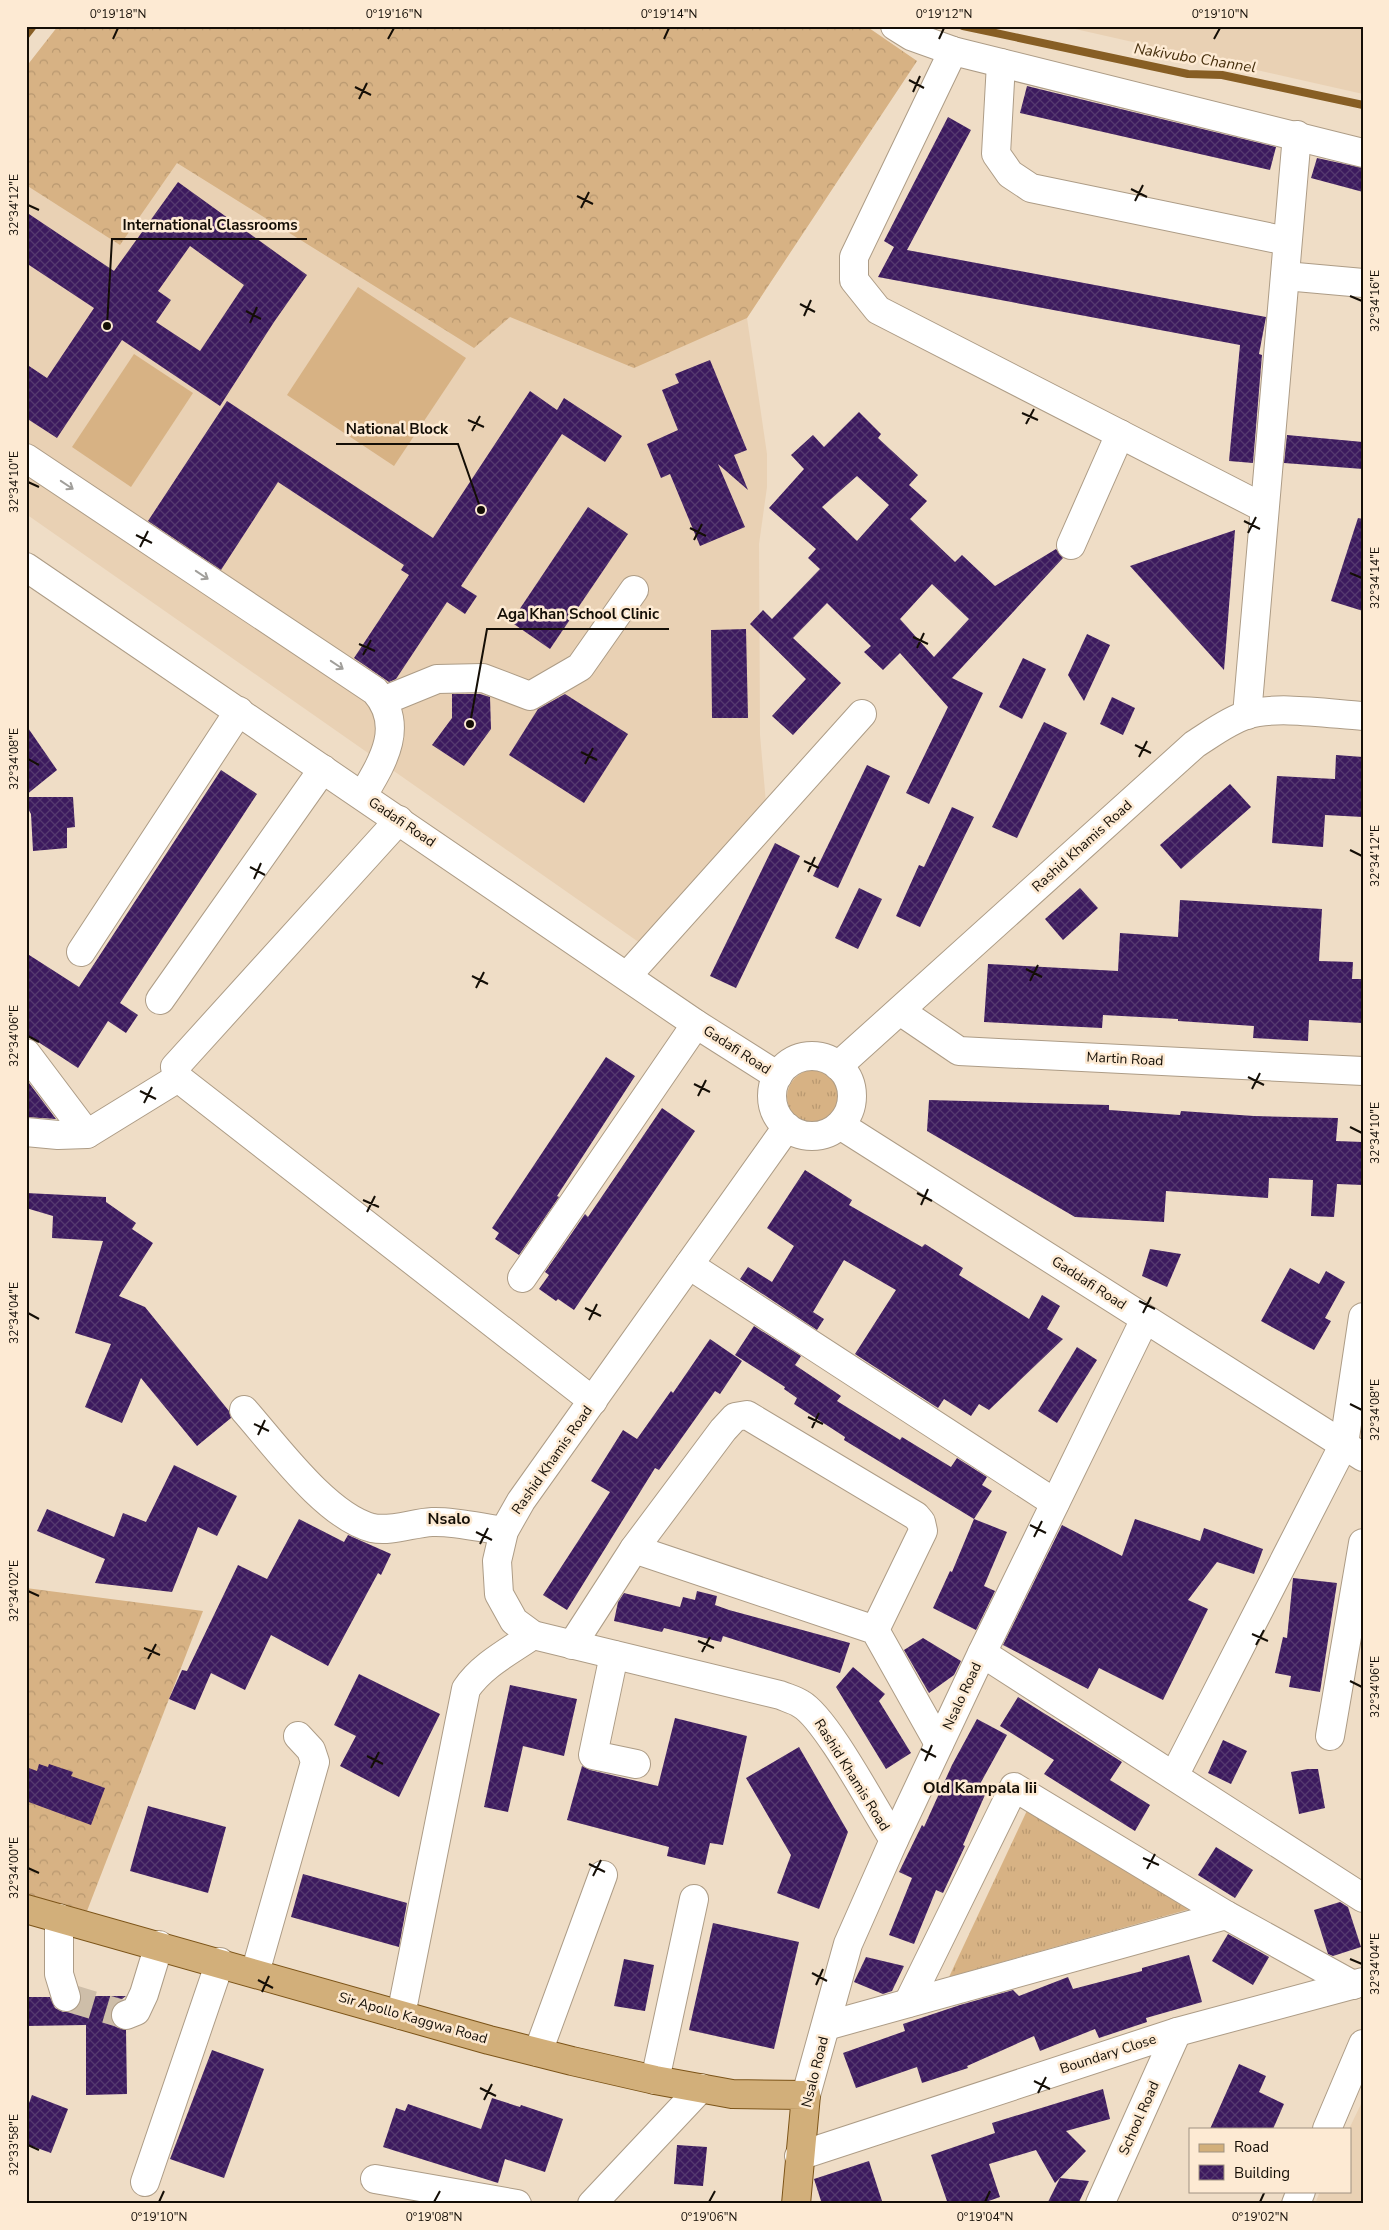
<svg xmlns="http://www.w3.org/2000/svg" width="1389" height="2230" font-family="'Nunito Sans',sans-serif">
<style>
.built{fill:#e9d1b4}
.grass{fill:url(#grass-tufts)}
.forest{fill:url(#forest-crowns)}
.garden{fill:#d7b284}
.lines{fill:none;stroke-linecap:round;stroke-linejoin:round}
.stream{stroke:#875e24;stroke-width:8}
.building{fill:url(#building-cross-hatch);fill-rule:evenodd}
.minor-tunnel{stroke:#cebea9;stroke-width:28;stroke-dasharray:28 14;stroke-linecap:butt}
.minor-casing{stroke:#ad9c86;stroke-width:30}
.major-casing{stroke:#7c5418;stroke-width:30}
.minor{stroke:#fff;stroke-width:28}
.major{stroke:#d2af7a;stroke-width:28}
.oneway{stroke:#a19f9b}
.ticks{fill:none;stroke:#140e06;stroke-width:2}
.labels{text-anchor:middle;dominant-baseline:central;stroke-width:5;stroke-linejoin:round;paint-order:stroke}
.street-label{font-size:14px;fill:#140e06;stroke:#fdead3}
.water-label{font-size:15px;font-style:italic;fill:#462f0d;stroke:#fdead3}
.quarter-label{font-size:16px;font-weight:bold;fill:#140e06;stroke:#fdead3}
.leader{fill:none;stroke:#140e06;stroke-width:2}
.callout-dot{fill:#140e06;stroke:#fdead3;stroke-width:2}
.callout-label{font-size:15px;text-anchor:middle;font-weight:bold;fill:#140e06;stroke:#fdead3;stroke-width:5;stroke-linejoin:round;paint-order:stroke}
.neatline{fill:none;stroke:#140e06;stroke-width:2}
.ticks-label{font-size:12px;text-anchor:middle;fill:#140e06}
</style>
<defs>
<pattern id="grass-tufts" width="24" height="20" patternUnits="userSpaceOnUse" patternTransform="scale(1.25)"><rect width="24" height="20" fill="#d7b284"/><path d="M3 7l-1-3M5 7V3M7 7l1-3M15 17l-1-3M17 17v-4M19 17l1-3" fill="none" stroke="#b89870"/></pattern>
<pattern id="forest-crowns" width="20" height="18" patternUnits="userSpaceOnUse" patternTransform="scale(1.25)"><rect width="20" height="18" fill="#d7b284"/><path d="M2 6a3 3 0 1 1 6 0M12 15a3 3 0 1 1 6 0" fill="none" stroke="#b89870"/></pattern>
<pattern id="building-cross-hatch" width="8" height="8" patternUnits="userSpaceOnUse" patternTransform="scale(1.25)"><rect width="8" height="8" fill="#3c1a5e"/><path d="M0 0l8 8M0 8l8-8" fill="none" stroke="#55396f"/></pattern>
</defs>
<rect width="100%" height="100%" fill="#efddc6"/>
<!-- built -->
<g class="built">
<polygon points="58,26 866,26 917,61 747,318 767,454 767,487 759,544 760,735 766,803 640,943 26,514 26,67"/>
<polygon points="1062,26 1363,26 1363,94"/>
<polygon points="1363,2100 1363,2204 1315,2204 1320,2191 1350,2191 1349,2129"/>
</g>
<!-- grass -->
<g class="grass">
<circle cx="814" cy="1097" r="27"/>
<polygon points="1031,1802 1204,1905 949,1977"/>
</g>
<!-- forest -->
<g class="forest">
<polygon points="58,26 866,26 917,61 747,318 634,368 510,317 474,348 177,163 120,245 26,185 26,67"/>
<polygon points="26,1588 203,1611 87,1911 26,1894"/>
</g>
<!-- garden -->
<g class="garden">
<polygon points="358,287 466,358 394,466 287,395"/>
<polygon points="134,354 193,393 131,487 72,447"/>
</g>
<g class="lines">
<!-- stream -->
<g class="stream">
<polyline points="963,26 1188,74 1222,75 1363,105"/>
<polyline points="26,35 33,26"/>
</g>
</g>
<!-- building -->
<g class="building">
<polygon points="1027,86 1276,147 1270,170 1020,113"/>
<polygon points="948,117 971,130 907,250 1266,317 1259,354 1262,355 1253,463 1229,461 1240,345 878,277 894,247 884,241"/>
<polygon points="1317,158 1363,168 1363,192 1311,178"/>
<path d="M178,182L307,275L274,322L220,406L122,340L57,438L26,418V364L47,378L94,308L26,263V212L114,271ZM190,246L244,285L200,351L156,322L171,300L158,291Z"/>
<polygon points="710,360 747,450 734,455 748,490 718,464 745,527 700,546 670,474 661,478 647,444 678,430 662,390 679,383 675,374"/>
<polygon points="530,391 557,410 564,398 622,436 605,462 562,434 461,586 477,596 465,614 447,602 396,679 389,682 354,658 409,575 401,570 404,565 278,482 221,570 148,521 227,401 433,538"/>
<path d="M859,412L881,434L878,438L918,475L909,485L927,501L910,519L955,562L962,555L995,586L1056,549L1063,558L952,678L983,693L929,804L906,793L948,707L900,653L883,670L864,652L871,646L827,603L793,638L841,683L793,735L772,716L806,679L750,624L763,610L772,619L820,569L808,558L816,549L769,508L804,469L791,455L813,435L824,447ZM857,476L889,505L857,541L822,507ZM932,584L969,619L934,657L900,619Z"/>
<polygon points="1287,435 1363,442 1363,469 1284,463"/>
<polygon points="588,507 628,534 550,649 511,622"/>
<polygon points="1358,518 1363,519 1363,611 1331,601"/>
<polygon points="1235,530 1224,670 1130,566"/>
<polygon points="746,629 748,718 712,718 711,630"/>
<polygon points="1087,634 1110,645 1084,701 1068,675"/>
<polygon points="1023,658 1046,669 1022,719 999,707"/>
<polygon points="452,694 480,694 490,697 491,729 464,766 432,745 452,718"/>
<polygon points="565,694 628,734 584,803 509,755 538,709"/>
<polygon points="1112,697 1135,708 1123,735 1100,724"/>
<polygon points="1044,722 1067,733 1017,838 992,827"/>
<polygon points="26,725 57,770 26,795"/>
<polygon points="1336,755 1363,757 1363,817 1325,815 1323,847 1272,843 1277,776 1335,779"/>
<polygon points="867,765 890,776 838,888 813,876"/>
<polygon points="221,770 257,794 120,1003 138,1015 126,1033 108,1021 78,1068 26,1034 26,953 79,987"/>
<polygon points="1230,784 1251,807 1181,869 1160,845"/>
<polygon points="26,797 73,797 75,827 67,828 67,848 33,851 31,814 26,805"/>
<polygon points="952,807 974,817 920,927 896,916 919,865 924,867"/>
<polygon points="775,843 800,856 736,988 710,976"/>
<polygon points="859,888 882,899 858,949 835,938"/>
<polygon points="1080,888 1098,908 1063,940 1045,919"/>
<polygon points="1180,900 1322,909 1319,961 1353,962 1352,979 1363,979 1363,1023 1309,1020 1308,1041 1253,1038 1254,1026 1178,1021 1178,1019 1103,1015 1102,1028 984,1022 988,964 1118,971 1120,933 1178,937"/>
<polygon points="606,1057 635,1076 557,1196 559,1197 519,1255 495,1239 499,1233 492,1228"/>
<polygon points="26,1079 56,1119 26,1117"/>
<polygon points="929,1100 1109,1105 1109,1110 1180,1115 1181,1111 1254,1116 1338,1118 1336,1141 1363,1142 1363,1185 1337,1184 1334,1217 1311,1216 1313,1180 1269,1178 1268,1198 1166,1191 1164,1222 1075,1217 927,1131"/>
<polygon points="662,1108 695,1131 574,1310 558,1299 556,1301 539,1289 549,1275 545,1272 585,1214 588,1217"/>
<polygon points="805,1170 852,1200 849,1205 922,1247 925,1244 963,1268 959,1275 1029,1319 1042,1295 1060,1306 1047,1329 1063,1339 989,1410 979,1404 971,1416 944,1399 938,1408 855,1354 896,1290 844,1260 813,1312 824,1319 817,1330 740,1279 748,1267 772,1282 794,1246 767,1228"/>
<polygon points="26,1193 106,1197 106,1202 136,1223 132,1229 153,1243 119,1296 145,1307 229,1411 231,1418 197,1446 141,1378 122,1423 85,1407 111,1344 75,1333 103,1241 52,1238 53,1216 26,1208"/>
<polygon points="1150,1249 1181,1254 1167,1287 1142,1276"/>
<polygon points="1290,1268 1319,1284 1326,1271 1345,1282 1325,1318 1331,1321 1314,1350 1261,1321"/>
<polygon points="754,1326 801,1356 795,1365 841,1396 837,1401 900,1440 902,1437 951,1467 957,1458 987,1477 982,1485 992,1491 974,1519 844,1440 845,1437 794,1404 797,1398 784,1389 785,1387 735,1355"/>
<polygon points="710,1339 742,1361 720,1394 715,1391 659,1470 655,1468 567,1610 543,1595 610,1492 591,1481 623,1430 637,1439 671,1391 673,1393"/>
<polygon points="1077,1347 1097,1360 1057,1423 1038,1411"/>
<polygon points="174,1465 237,1496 217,1536 198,1527 172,1592 95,1583 105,1559 37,1531 47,1509 114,1537 123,1513 146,1522"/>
<polygon points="299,1519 344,1542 348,1535 391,1554 381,1575 378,1573 328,1666 271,1635 245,1690 211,1673 195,1710 169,1699 182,1670 187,1671 238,1565 267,1579"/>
<polygon points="974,1519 1007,1532 984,1586 995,1591 976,1630 933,1608 950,1571 952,1572"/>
<polygon points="1135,1519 1200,1541 1204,1528 1263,1549 1254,1574 1217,1562 1188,1600 1208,1609 1163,1700 1099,1668 1088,1689 1003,1645 1062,1525 1122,1556"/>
<polygon points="1293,1578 1337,1583 1320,1692 1289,1687 1291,1676 1275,1673 1283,1637 1287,1638"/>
<polygon points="697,1591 717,1596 715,1605 729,1610 850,1643 840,1673 723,1636 721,1642 664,1628 662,1632 614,1621 618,1602 624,1593 680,1607 683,1597 695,1600"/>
<polygon points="923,1638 961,1661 954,1675 929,1693 904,1650"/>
<polygon points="853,1667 885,1694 879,1701 911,1753 886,1769 836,1687"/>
<polygon points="359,1674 440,1714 399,1797 340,1766 356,1736 334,1725"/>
<polygon points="510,1685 577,1699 564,1756 523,1746 508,1812 484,1807"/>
<polygon points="1018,1697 1122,1762 1110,1780 1150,1805 1135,1831 1044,1774 1054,1760 1000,1726"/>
<polygon points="675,1718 747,1736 723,1845 710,1843 705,1865 667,1856 669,1847 567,1820 582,1766 590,1770 658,1786"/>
<polygon points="977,1719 1007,1735 980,1784 988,1788 963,1845 965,1846 943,1893 936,1890 914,1944 889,1935 912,1878 899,1872 922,1825 924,1827 952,1765"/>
<polygon points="1223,1740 1247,1751 1231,1784 1208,1773"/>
<polygon points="799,1747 848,1832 819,1909 777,1893 791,1855 746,1778"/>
<polygon points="39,1764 48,1767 49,1764 73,1772 71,1776 105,1788 91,1825 26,1801 26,1767 37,1771"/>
<polygon points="1308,1769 1318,1769 1325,1808 1299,1814 1291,1772"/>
<polygon points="148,1806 226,1827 208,1893 130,1871"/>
<polygon points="1216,1847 1253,1870 1235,1898 1198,1875"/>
<polygon points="303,1874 407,1903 399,1947 291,1917"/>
<polygon points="1340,1902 1348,1907 1361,1947 1333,1956 1328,1954 1314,1910"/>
<polygon points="713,1923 799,1942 774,2049 689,2030"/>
<polygon points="1228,1934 1269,1957 1253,1985 1212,1961"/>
<polygon points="1189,1955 1202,2002 1146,2018 1147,2022 1099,2038 1095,2029 1040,2051 1034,2036 967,2066 968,2068 922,2083 917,2067 856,2088 843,2053 905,2031 903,2024 960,2005 1013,1990 1019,1996 1068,1977 1073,1989 1142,1971 1142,1968"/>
<polygon points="866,1957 904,1966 892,1991 883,1994 854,1982"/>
<polygon points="624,1959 654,1965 645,2011 614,2006"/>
<polygon points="81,1996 126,1996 114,2005 111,2013 111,2020 116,2027 126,2030 127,2094 86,2095 86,2025 26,2026 26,1997 50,1997 55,2008 63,2012 71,2012 77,2008"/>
<polygon points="212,2050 264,2069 224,2178 170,2159"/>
<polygon points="1239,2064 1266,2076 1259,2092 1284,2104 1273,2129 1210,2129"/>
<polygon points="1103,2089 1110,2119 1066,2131 1086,2151 1055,2183 1036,2150 989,2164 1000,2197 980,2204 948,2204 931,2155 995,2133 992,2123"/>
<polygon points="32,2095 68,2109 51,2153 26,2144 26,2111"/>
<polygon points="492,2098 520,2107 521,2105 563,2119 545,2172 505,2159 498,2183 383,2147 396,2108 405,2111 408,2104 481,2129"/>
<polygon points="677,2145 707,2147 703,2186 674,2184"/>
<polygon points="869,2161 883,2204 822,2204 814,2179"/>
<polygon points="1060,2178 1089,2181 1078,2204 1047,2204"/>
</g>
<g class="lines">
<!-- minor-tunnel -->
<polyline class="minor-tunnel" points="66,1997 126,2015"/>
<defs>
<g id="minor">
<polyline points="895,26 911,36 953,51 1363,153"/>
<polyline points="953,51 854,257 854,280 878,310 1264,508"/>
<polyline points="1001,63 996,154 1010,174 1031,188 1287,241"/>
<polyline points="1285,276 1363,283"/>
<path d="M26,458L375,691C406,726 382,763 363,795"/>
<polyline points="1071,545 1120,434"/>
<polyline points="26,567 696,1024 778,1076"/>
<polyline points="383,701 437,679 483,678 530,696 580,667 634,590"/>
<polyline points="1247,715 1297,135"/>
<polyline points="399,820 175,1067 178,1078 593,1401"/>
<polyline points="81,952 239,711"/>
<polyline points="627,976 862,714"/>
<polyline points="160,1000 323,769"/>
<polyline points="900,1011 959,1051 1363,1071"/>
<polyline points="26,1053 87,1134"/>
<circle cx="812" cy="1096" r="40"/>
<path d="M838,1066L1195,744C1211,734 1228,721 1246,715C1275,705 1331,714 1363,716"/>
<polyline points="840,1125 1363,1457"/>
<path d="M787,1127L521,1501L504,1531L497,1561L499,1594L514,1621L533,1635L780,1695C787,1698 795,1700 801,1704C827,1719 875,1811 894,1840"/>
<polyline points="26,1132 58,1135 87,1134 178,1078"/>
<polyline points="689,1265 1055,1503"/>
<polyline points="522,1278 696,1024"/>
<path d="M244,1410C275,1445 326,1516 372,1528C391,1532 413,1523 432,1522C456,1521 481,1528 504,1531"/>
<polyline points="634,1549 723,1430 735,1417 747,1415 916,1516 921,1522 923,1531 875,1630"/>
<polyline points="572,1645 634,1549 875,1630 939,1744"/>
<polyline points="982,1653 1363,1898"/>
<polyline points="614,1655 593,1755 636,1764"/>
<polyline points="1330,1736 1363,1543"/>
<polyline points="1174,1776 1344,1444 1363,1317"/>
<polyline points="59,1918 59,1974 66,1997"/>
<polyline points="255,1973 315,1762 311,1750 298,1736"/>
<polyline points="908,2003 1014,1787 1226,1915"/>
<polyline points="126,2015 136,2011 144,1994 159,1945"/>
<path d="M401,2015L466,1689C482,1665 510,1651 533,1635"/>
<polyline points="826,2026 1226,1915 1353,1985"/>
<polyline points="538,2052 603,1875"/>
<polyline points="655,2080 694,1899"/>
<polyline points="806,2095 848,1944 894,1840 982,1653 1145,1319"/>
<polyline points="1327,2129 1363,2044"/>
<polyline points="799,2156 1177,2032 1363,1982"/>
<polyline points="375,2179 517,2204"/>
<polyline points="145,2182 220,1962"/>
<polyline points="592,2204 701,2088"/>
<polyline points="1100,2204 1177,2032"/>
<polyline points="1296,2204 1301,2191"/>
</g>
<polyline id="major" points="26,1909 489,2040 572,2061 655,2080 732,2094 806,2095 796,2204"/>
</defs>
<!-- minor casing -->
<use href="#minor" class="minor-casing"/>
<!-- major casing -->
<use href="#major" class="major-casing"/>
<!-- minor -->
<use href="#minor" class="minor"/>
<!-- major -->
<use href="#major" class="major"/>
</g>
<!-- one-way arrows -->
<defs><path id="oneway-shaft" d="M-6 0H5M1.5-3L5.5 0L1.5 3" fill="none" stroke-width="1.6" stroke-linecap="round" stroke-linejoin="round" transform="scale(1.25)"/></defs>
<g class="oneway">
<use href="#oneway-shaft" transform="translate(67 485) rotate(34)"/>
<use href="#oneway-shaft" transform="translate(202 575) rotate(34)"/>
<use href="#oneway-shaft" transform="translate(337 665) rotate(34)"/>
</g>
<!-- ticks -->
<path class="ticks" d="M113,39L118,28M388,39L394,28M664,39L669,28M939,39L944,28M1214,39L1220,28M909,80L924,88M355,87L371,95M913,92L920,76M359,99L367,83M1131,189L1147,197M577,196L593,204M1135,201L1143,185M28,205L39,210M581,208L589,192M1350,296L1362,301M800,304L815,312M246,311L261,319M804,316L811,300M250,323L257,307M1022,413L1038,420M468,420L484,427M1026,424L1034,409M472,431L480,416M28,482L39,487M1244,521L1260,529M690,528L706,536M1248,533L1256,517M136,535L152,543M694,540L702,524M140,547L148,531M1350,573L1362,578M913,637L928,644M359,644L375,651M917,648L924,633M363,655L371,640M1135,745L1151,753M581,752L597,760M1139,757L1147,741M28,759L39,765M585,764L593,748M1350,850L1362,856M804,861L819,868M250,867L265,875M808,872L815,857M254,879L261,863M1026,969L1042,977M472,976L488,984M1030,981L1038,965M476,988L484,972M28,1036L39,1042M1248,1077L1264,1085M694,1084L710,1092M1252,1089L1260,1073M140,1091L156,1099M698,1096L706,1080M144,1103L152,1087M1350,1127L1362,1133M917,1193L932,1201M363,1200L379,1207M921,1205L928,1189M367,1212L375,1196M1139,1301L1155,1309M585,1308L601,1316M28,1313L39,1319M1143,1313L1151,1297M589,1320L597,1304M1350,1404L1362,1410M808,1417L823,1424M254,1424L269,1431M812,1428L819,1413M258,1435L265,1420M1030,1525L1046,1533M476,1532L492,1540M1034,1537L1042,1521M480,1544L488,1528M28,1591L39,1596M1252,1634L1268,1641M698,1641L714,1648M1256,1645L1264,1630M144,1648L160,1655M702,1652L710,1637M148,1659L156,1644M1350,1681L1362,1687M921,1749L936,1757M367,1756L383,1764M925,1761L932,1745M371,1768L379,1752M1143,1858L1159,1865M589,1864L605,1872M28,1868L39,1873M1147,1869L1155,1854M593,1876L601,1860M1350,1959L1362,1964M812,1973L827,1981M258,1980L273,1988M816,1985L823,1969M262,1992L269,1976M1034,2081L1050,2089M480,2088L496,2096M1038,2093L1046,2077M484,2100L492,2084M28,2145L39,2150M159,2202L164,2191M434,2202L440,2191M709,2202L715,2191M985,2202L990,2191M1260,2202L1265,2191"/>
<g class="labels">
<!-- street labels -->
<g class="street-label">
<text transform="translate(402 822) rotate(34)">Gadafi Road</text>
<text transform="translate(1082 846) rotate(-42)">Rashid Khamis Road</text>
<text transform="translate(737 1050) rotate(33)">Gadafi Road</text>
<text transform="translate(1125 1059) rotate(3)">Martin Road</text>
<text transform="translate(1089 1283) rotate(33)">Gaddafi Road</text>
<text transform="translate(552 1460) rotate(-55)">Rashid Khamis Road</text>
<text transform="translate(962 1696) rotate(-65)">Nsalo Road</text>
<text transform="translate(852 1775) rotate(58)">Rashid Khamis Road</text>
<text transform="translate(413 2018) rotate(16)">Sir Apollo Kaggwa Road</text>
<text transform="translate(1108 2054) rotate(-18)">Boundary Close</text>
<text transform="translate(815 2072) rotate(-76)">Nsalo Road</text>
<text transform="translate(1139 2118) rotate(-66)">School Road</text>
</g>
<!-- water labels -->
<g class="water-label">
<text transform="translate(1195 58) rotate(9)">Nakivubo Channel</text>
</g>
<!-- quarter labels -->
<g class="quarter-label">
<text x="449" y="1519">Nsalo</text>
<text x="980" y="1788">Old Kampala Iii</text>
</g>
</g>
<!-- callouts -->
<path class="leader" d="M107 326L112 239H307M481 510L458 444H336M470 724L487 629H669"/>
<g class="callout-dot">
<circle cx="107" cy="326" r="5"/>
<circle cx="481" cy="510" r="5"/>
<circle cx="470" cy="724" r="5"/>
</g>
<g class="callout-label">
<text x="210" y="230">International Classrooms</text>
<text x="397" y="434">National Block</text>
<text x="578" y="619">Aga Khan School Clinic</text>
</g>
<!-- border -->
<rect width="1389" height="2230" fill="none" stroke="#fdead3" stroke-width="55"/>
<!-- legend -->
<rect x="1189" y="2128" width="162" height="65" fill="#fdead3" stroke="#a09281"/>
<rect x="1199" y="2144" width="25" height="8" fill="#d2af7a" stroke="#a09281"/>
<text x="1234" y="2152" font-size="15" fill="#140e06">Road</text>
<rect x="1199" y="2165" width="25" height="15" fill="url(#building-cross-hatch)" stroke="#a09281"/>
<text x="1234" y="2178" font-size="15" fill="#140e06">Building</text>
<rect x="28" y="28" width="1334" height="2174" class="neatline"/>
<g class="ticks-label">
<text x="118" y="18">0°19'18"N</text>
<text x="394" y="18">0°19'16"N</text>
<text x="669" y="18">0°19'14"N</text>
<text x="944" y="18">0°19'12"N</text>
<text x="1220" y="18">0°19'10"N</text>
<text transform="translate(14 205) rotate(-90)" y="4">32°34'12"E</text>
<text transform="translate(1375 301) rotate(-90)" y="4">32°34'16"E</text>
<text transform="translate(14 482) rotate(-90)" y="4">32°34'10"E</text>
<text transform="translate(1375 578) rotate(-90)" y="4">32°34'14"E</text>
<text transform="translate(14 759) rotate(-90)" y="4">32°34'08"E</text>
<text transform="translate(1375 856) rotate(-90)" y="4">32°34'12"E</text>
<text transform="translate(14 1036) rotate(-90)" y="4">32°34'06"E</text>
<text transform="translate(1375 1133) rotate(-90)" y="4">32°34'10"E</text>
<text transform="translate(14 1313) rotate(-90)" y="4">32°34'04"E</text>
<text transform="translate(1375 1410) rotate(-90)" y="4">32°34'08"E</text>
<text transform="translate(14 1591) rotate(-90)" y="4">32°34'02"E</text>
<text transform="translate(1375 1687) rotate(-90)" y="4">32°34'06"E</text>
<text transform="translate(14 1868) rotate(-90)" y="4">32°34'00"E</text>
<text transform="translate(1375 1964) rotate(-90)" y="4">32°34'04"E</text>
<text transform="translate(14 2145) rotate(-90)" y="4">32°33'58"E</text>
<text x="159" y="2221">0°19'10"N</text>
<text x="434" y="2221">0°19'08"N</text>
<text x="709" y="2221">0°19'06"N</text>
<text x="985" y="2221">0°19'04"N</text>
<text x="1260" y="2221">0°19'02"N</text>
</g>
</svg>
